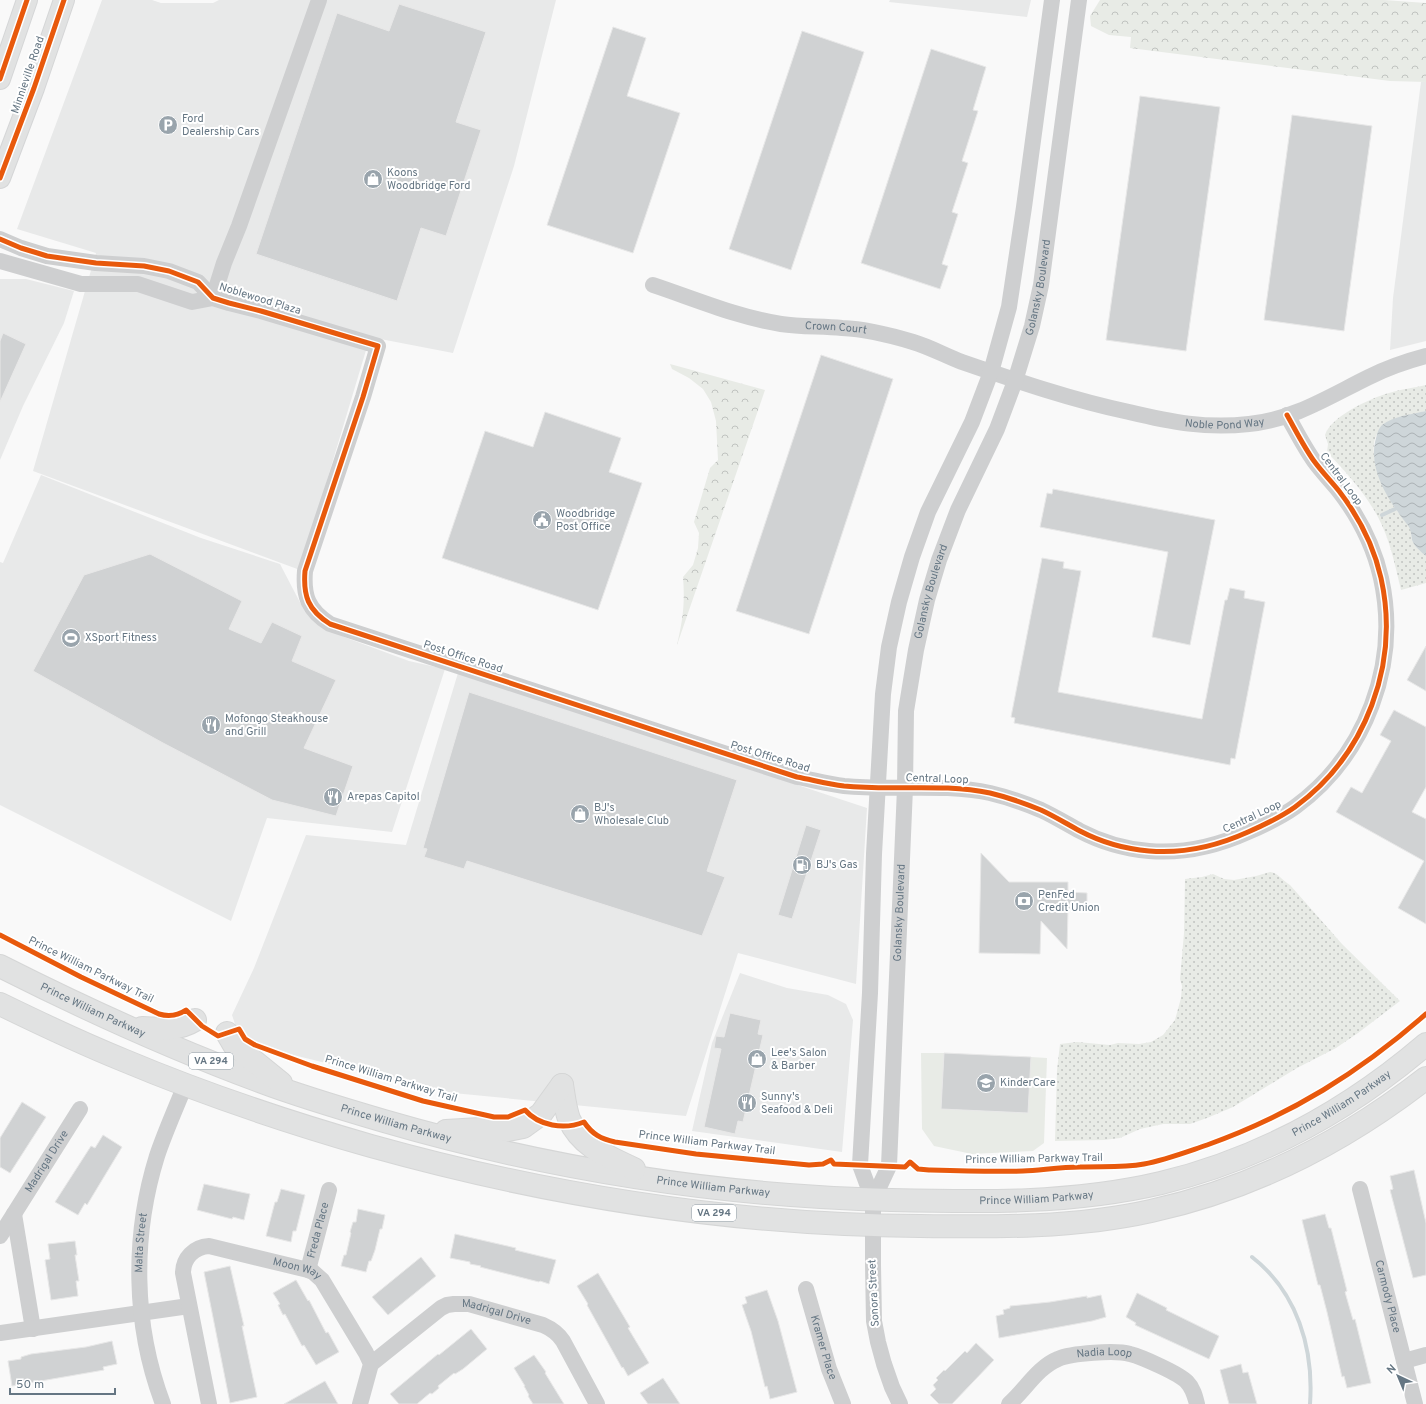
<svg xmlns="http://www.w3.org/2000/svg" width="1426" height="1404" font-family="Overpass,sans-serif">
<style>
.built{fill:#e8e9e9}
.grass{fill:url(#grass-dots)}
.forest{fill:url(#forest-crowns)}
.park{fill:#e8ebe6}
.water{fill:url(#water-waves)}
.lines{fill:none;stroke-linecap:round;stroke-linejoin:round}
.stream{stroke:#ced6d9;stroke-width:4}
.building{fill:#d0d2d3;stroke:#e8e8e8}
.major-casing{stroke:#d5d6d7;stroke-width:22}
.highway-casing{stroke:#d5d6d6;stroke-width:24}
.minor{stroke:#cecfd0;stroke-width:16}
.major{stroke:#e1e2e2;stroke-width:20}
.highway{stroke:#e1e2e2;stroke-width:22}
.cycleway-casing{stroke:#fff;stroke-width:8}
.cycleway{stroke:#e8590c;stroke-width:5}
.labels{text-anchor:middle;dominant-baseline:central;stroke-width:4;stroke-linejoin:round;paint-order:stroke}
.shield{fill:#fff;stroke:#939fa8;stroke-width:1}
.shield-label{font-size:10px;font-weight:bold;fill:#657683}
.street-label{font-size:11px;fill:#657683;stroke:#fff}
.poi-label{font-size:11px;fill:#657683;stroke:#fff;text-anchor:start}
</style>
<defs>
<pattern id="grass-dots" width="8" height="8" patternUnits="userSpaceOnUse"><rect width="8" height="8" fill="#e8ebe6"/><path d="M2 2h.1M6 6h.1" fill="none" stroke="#c0c3c0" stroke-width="1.8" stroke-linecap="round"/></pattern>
<pattern id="forest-crowns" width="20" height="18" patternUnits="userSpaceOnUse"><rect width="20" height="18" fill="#e8ebe6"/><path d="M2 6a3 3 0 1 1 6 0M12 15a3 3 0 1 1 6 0" fill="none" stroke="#c0c3c0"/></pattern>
<pattern id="water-waves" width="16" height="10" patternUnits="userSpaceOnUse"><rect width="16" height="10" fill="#ced6d9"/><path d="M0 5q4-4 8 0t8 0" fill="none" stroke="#abb2b5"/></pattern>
</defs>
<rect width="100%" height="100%" fill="#f9f9f9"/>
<!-- built -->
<g class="built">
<polygon points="102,0 152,0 161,3 213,3 219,0 556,0 514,166 453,353 370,337 300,570 33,471 96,253 17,229"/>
<polygon points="890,0 1031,0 1027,17 889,2"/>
<polygon points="1421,82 1426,82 1426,341 1390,350 1393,298"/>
<polygon points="0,279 26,279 74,291 64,323 23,406 0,460"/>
<polygon points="41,475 201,538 280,564 305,612 344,637 409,661 445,669 392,832 267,818 231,921 0,805 0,562 3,563"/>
<polygon points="458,673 867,808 856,984 738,953 686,1116 443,1092 241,1042 232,1015 254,968 306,835 406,845"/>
<polygon points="740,973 787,988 828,995 846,1004 853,1020 842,1152 692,1131 712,1043"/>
</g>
<!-- grass -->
<g class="grass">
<path d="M1426,385V411C1414,414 1391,417 1383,426C1361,446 1383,488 1395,508C1399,515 1406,520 1410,528C1412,531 1411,536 1412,540C1414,545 1421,552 1426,556V583L1401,590C1395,565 1390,540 1378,517C1365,493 1346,472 1327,452L1328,444L1325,435C1331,416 1371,398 1389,393C1401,389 1414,388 1426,385Z"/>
<path d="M1270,872C1277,872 1283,881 1290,885L1342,944L1400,1001L1358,1033L1336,1048L1297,1068L1233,1107L1207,1118L1190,1124H1163L1140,1129L1120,1138L1104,1140L1055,1141L1057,1070L1060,1044L1077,1042L1110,1045L1118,1043L1139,1044L1151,1042L1163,1035L1175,1020L1181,998L1182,986L1180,979L1184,933L1185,879L1202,877L1213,874L1224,879L1234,880L1256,876Z"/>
</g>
<!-- forest -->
<g class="forest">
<polygon points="1100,0 1384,0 1426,3 1426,82 1390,81 1130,48 1131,37 1109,35 1091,26 1090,16"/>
<path d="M670,364L765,390L677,645C683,619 685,604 683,577L693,565L698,548L699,533L694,522L710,468L718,460L716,421L711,402L703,389L689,378L672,369Z"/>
</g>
<!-- park -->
<polygon class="park" points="921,1053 944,1053 941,1109 1028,1113 1031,1057 1047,1058 1044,1143 1033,1151 972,1154 934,1146 922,1129"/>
<!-- water -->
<path class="water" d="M1426,411V556C1421,552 1414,546 1412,540C1411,533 1411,528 1406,523C1389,501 1369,471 1375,442C1377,436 1377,430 1382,425C1393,416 1413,414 1426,411Z"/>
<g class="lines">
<!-- stream -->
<g class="stream">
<polyline points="1382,515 1395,509"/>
<path d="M1252,1257C1297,1292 1314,1348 1310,1404"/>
</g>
</g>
<!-- building -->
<g class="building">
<polygon points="399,4 486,32 456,122 481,130 446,236 421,228 397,301 256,254 337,13 389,31"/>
<polygon points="613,27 646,38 627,96 680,113 633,253 547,225"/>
<polygon points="802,31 864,52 791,270 729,249"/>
<polygon points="931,49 986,67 973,110 978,111 962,161 968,163 952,212 958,214 942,264 948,266 940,289 861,263"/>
<polygon points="1140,96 1220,107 1186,351 1106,340"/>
<polygon points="1292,115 1372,126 1344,331 1264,320"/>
<polygon points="3,333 26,344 0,402 0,341"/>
<polygon points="821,355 893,379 809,634 736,611"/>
<polygon points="545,412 621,438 609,472 642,483 598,610 442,558 485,431 533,447"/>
<polygon points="1053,489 1215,520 1190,645 1152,637 1168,552 1040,527 1047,493 1052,494"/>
<polygon points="150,554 242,601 229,629 261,643 272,622 302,636 292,661 336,680 304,748 353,766 336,816 272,800 163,743 33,671 84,575"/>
<polygon points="1042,558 1064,562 1063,568 1081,571 1058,692 1202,719 1225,600 1227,600 1230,588 1245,591 1244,598 1265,602 1235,759 1231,758 1230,765 1014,723 1015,718 1011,717"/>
<polygon points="1426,646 1426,691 1407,680"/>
<polygon points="469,692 737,780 707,871 725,877 702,936 467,861 464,869 424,857 427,849 423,848"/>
<polygon points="1394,710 1426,727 1426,787 1412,812 1426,819 1426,924 1398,908 1424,861 1336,812 1351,787 1362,793 1391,741 1380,735"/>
<polygon points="806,825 821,830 792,919 778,915"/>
<polygon points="981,853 1009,882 1068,882 1068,892 1087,893 1087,910 1068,909 1067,949 1041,921 1040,954 979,953"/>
<polygon points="730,1013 761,1020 758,1034 763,1035 743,1122 738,1121 735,1134 704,1127 721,1049 714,1048 716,1036 724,1037"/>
<polygon points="944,1053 1031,1057 1028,1113 941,1109"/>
<polygon points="22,1102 46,1117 10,1173 0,1167 0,1138"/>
<polygon points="103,1135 122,1147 87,1205 85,1203 78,1215 55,1202 91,1146 95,1148"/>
<polygon points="1414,1170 1426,1223 1426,1275 1413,1278 1390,1190 1393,1189 1390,1176"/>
<polygon points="204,1184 250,1194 244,1220 233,1217 232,1219 197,1210"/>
<polygon points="281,1189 305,1195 296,1231 293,1231 291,1242 266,1236 275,1202 277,1202"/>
<polygon points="358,1209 385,1215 382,1229 380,1229 375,1250 371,1261 369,1261 366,1272 341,1266 344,1255 346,1255 351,1233 350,1232 353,1222 356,1222"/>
<polygon points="1325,1214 1329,1228 1331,1228 1344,1279 1347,1291 1345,1292 1353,1320 1355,1319 1371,1383 1347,1388 1344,1376 1342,1377 1327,1312 1320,1285 1318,1285 1302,1220"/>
<polygon points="455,1234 516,1248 515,1250 556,1260 549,1284 540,1281 539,1282 480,1267 481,1266 470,1264 470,1262 450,1258"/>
<polygon points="75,1241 77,1255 75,1255 79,1281 76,1281 78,1296 51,1300 45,1260 50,1259 48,1244"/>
<polygon points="421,1257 436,1276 388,1315 372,1297"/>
<polygon points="230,1266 244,1326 242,1326 257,1397 230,1403 204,1272"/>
<polygon points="598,1273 630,1327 628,1328 649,1363 628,1376 623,1367 622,1368 587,1305 588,1304 577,1286"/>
<polygon points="296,1280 308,1301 309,1300 326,1333 328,1332 339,1352 316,1365 304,1345 302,1346 285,1314 283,1315 278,1305 280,1304 273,1293"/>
<polygon points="767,1290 778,1321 797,1392 770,1399 767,1386 765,1387 751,1331 742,1305 747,1303 745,1297"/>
<polygon points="1137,1293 1167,1308 1166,1310 1219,1336 1209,1359 1135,1325 1136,1323 1126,1317"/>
<polygon points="1101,1295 1106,1317 1092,1321 999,1338 996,1316 1004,1314 1003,1310 1010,1308 1010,1306 1050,1302 1087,1296 1087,1298"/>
<polygon points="471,1329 487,1349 463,1369 455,1374 454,1373 438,1386 439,1388 432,1394 430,1393 417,1404 399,1404 390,1394 438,1354 439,1355"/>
<polygon points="112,1341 117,1364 103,1367 104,1370 12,1386 8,1361 21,1359 21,1357 31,1354 86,1347"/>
<polygon points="976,1343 994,1360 952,1404 939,1404 930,1395 936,1389 933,1385 938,1380 936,1378 944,1370 945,1371 965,1351 967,1353"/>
<polygon points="534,1355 546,1372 545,1373 564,1404 533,1404 528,1396 529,1395 524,1386 525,1386 514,1368"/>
<polygon points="1241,1364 1243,1373 1248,1372 1257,1404 1229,1404 1220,1370"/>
<polygon points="663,1378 680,1404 648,1404 640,1393"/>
<polygon points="325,1381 338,1404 284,1404"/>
</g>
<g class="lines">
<defs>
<g id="major">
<polyline points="0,79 27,0"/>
<polyline points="0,178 34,88 64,0"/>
</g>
<g id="highway">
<path id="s11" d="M0,966C85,1009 173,1049 262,1082C302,1097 343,1109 384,1121C549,1169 720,1196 891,1200C981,1202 1072,1204 1161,1183C1260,1159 1350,1109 1426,1044"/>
<path d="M0,1004C41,1024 81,1043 123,1060C204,1094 287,1122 371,1146C550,1196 734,1225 920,1226C997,1227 1075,1228 1151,1211C1252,1189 1345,1141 1426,1078"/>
<path d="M142,1028C161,1029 179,1030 195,1020"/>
<polyline points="227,1033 234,1045 281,1083"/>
<path d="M562,1085C564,1096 565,1108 569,1119C581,1147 609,1157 634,1169"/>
<polyline points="446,1131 480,1129 508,1130 523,1127 541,1114 562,1085"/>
</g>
</defs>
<!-- major casing -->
<use href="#major" class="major-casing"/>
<!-- highway casing -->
<use href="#highway" class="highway-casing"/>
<!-- minor -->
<g class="minor">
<path d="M0,239L21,248L47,256L96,263L144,266L169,271L198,282L213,298L229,303L261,311L378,346L363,397L305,571C303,596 308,610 330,624L797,777C813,780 828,784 844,786C893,791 942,783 990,793C1007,797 1024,803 1041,810C1054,816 1067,824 1080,831C1101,842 1125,849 1149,851C1184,854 1217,846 1248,832C1264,825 1281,817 1295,807C1366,755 1400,664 1381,578C1374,547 1359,517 1339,491C1331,481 1322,472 1314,461C1304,447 1296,431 1287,415"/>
<polyline points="0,261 81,284 138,284 192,302 213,298"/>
<path id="s1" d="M653,285C695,299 737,317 781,324C801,327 822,326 842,328C866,329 890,335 913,342C930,347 946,356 962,362C1017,381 1072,400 1129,412C1171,422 1206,429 1249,424C1293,420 1330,396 1369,377C1387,368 1407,361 1426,356"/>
<polyline points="213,298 224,263 239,226 319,0"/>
<path id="s2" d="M1360,1189L1415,1404"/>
<path id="s3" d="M873,1200L889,1166L905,788L906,711L916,650L927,600L939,560L958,510L997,429L1015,381L1032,326L1041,285L1079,0"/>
<polyline points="14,1214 33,1329"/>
<path id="s4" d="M0,1236L80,1109"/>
<path id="s5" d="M308,1270L329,1190"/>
<path id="s6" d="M806,1289L829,1369L843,1404"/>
<polyline points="0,1333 189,1306"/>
<polyline points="1404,1361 1426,1355"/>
<path id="s7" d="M371,1364L441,1308L447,1305L454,1304H469L543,1325C552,1329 558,1333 563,1341L597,1404"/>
<path id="s8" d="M163,1404C133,1325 132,1236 157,1156C165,1132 176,1108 185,1085"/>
<path id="s9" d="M209,1404L183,1273C183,1258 194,1247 209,1246L308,1270L313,1272L322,1280L366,1353L371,1364L360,1404"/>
<polyline points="900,1404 892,1387 884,1364 878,1342 874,1321 873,1265 873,1200 860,1165 870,993 874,854 883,694 889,647 899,602 912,557 928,512 972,422 991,372 1009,307 1024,207 1052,0"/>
<path id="s10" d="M1009,1404C1025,1390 1038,1367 1058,1359C1071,1353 1116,1350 1130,1354C1142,1357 1180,1374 1187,1382C1193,1388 1195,1396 1197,1404"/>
</g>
<!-- major -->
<use href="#major" class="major"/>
<!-- highway -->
<use href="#highway" class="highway"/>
<defs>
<g id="cycleway">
<polyline points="0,79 27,0"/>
<polyline points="0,178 34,88 64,0"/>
<path d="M0,239L21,248L47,256L96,263L144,266L169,271L198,282L213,298L229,303L261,311L378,346L363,397L305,571C303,596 308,610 330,624L797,777C813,780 828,784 844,786C893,791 942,783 990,793C1007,797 1024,803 1041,810C1054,816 1067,824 1080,831C1101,842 1125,849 1149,851C1184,854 1217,846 1248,832C1264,825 1281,817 1295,807C1366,755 1400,664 1381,578C1374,547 1359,517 1339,491C1331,481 1322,472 1314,461C1304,447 1296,431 1287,415"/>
<path d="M0,935L81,977L159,1014C169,1017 177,1016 186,1010L202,1026L218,1036L239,1029L245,1039L255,1045L312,1066L423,1101L494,1117H508L525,1110C539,1126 564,1130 584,1122C592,1134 601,1139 615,1142L696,1154L809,1165L823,1164L831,1160L834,1164L905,1167L910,1162L918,1169L929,1170C961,1171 992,1172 1023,1171C1042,1170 1061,1167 1080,1167C1102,1166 1122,1168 1144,1164C1165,1160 1186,1152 1207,1145C1291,1115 1360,1072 1426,1014"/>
</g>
</defs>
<!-- cycleway casing -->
<use href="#cycleway" class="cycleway-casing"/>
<!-- cycleway -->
<use href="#cycleway" class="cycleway"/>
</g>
<!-- icons -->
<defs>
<symbol id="parking-disc" viewBox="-11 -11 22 22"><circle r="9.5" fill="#99a4ac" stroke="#fff"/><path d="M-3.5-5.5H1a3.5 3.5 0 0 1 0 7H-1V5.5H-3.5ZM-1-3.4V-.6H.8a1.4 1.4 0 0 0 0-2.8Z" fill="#fff"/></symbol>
<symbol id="shop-disc" viewBox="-11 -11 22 22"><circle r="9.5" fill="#99a4ac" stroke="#fff"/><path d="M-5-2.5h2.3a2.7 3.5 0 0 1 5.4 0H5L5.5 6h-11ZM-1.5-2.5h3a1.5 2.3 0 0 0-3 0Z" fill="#fff"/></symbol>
<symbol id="civic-disc" viewBox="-11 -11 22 22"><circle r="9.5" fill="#99a4ac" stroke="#fff"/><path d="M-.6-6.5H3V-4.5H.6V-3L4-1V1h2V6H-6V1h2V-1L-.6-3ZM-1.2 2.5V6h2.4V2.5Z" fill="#fff"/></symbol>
<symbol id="stadium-disc" viewBox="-11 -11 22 22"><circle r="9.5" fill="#99a4ac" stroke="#fff"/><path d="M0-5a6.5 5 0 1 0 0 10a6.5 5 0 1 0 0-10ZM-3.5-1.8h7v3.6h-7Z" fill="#fff"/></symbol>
<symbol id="restaurant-disc" viewBox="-11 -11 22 22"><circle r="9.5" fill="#99a4ac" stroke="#fff"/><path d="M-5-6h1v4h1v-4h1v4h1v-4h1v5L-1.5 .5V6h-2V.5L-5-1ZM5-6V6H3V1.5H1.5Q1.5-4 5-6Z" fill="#fff"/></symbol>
<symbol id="fuel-disc" viewBox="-11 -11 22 22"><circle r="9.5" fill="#99a4ac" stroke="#fff"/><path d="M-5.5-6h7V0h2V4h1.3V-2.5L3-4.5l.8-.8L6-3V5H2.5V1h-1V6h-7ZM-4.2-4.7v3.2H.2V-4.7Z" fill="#fff"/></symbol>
<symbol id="bank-disc" viewBox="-11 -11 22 22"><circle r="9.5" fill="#99a4ac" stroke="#fff"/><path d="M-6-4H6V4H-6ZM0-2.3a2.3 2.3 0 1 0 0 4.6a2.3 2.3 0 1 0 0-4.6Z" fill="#fff"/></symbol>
<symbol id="school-disc" viewBox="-11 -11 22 22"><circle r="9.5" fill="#99a4ac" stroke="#fff"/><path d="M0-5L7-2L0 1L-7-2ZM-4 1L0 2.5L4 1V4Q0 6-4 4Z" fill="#fff"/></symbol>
</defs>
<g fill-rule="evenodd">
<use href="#parking-disc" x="157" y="114" width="22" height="22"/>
<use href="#shop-disc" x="362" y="168" width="22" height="22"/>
<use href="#civic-disc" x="531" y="509" width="22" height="22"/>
<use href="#stadium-disc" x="60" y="627" width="22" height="22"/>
<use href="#restaurant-disc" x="200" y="714" width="22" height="22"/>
<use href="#restaurant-disc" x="322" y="786" width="22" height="22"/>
<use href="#shop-disc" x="569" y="803" width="22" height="22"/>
<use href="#fuel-disc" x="791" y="854" width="22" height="22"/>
<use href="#bank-disc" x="1013" y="890" width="22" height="22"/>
<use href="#shop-disc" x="746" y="1048" width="22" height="22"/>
<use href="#school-disc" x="975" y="1072" width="22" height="22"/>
<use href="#restaurant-disc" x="736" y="1092" width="22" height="22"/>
</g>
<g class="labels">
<!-- shield labels -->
<g class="shield">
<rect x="189" y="1053" width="44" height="16" rx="3"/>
<rect x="692" y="1205" width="44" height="16" rx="3"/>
</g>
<g class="shield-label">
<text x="211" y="1061">VA 294</text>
<text x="714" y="1213">VA 294</text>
</g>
<!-- street labels -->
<g class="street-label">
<text transform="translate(28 75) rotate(-71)">Minnieville Road</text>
<text stroke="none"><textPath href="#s3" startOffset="939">Golansky Boulevard</textPath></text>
<text transform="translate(260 299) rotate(17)">Noblewood Plaza</text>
<text stroke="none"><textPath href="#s1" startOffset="189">Crown Court</textPath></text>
<text stroke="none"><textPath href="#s1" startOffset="592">Noble Pond Way</textPath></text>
<text transform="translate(1341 479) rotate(53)">Central Loop</text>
<text stroke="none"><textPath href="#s3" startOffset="615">Golansky Boulevard</textPath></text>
<text transform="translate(463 657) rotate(18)">Post Office Road</text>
<text transform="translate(770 757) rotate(17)">Post Office Road</text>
<text transform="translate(937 779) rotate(2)">Central Loop</text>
<text transform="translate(1252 817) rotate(-25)">Central Loop</text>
<text stroke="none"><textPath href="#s3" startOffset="291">Golansky Boulevard</textPath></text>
<text transform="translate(91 970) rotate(26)">Prince William Parkway Trail</text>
<text stroke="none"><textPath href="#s11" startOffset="103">Prince William Parkway</textPath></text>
<text transform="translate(391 1079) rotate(17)">Prince William Parkway Trail</text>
<text stroke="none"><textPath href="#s11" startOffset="1399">Prince William Parkway</textPath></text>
<text stroke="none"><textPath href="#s11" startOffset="427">Prince William Parkway</textPath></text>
<text transform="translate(707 1143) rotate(7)">Prince William Parkway Trail</text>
<text transform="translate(1034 1159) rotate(-1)">Prince William Parkway Trail</text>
<text stroke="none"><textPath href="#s4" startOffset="88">Madrigal Drive</textPath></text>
<text stroke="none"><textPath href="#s11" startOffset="751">Prince William Parkway</textPath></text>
<text stroke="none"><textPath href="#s11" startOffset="1075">Prince William Parkway</textPath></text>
<text stroke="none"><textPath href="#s5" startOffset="41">Freda Place</textPath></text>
<text stroke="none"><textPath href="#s8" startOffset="164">Malta Street</textPath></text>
<text stroke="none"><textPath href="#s9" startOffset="266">Moon Way</textPath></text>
<text transform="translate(874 1293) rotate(-93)">Sonora Street</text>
<text stroke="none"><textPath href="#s2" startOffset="111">Carmody Place</textPath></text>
<text stroke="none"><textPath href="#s7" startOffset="147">Madrigal Drive</textPath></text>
<text stroke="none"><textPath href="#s6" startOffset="61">Kramer Place</textPath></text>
<text stroke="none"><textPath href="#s10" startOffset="114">Nadia Loop</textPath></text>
</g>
<!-- poi labels -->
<g class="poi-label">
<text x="182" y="119">Ford<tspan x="182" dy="13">Dealership Cars</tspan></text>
<text x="387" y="173">Koons<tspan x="387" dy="13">Woodbridge Ford</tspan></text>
<text x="556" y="514">Woodbridge<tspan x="556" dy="13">Post Office</tspan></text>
<text x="85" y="638">XSport Fitness</text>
<text x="225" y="719">Mofongo Steakhouse<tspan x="225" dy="13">and Grill</tspan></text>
<text x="347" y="797">Arepas Capitol</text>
<text x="594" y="808">BJ's<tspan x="594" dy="13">Wholesale Club</tspan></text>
<text x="816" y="865">BJ's Gas</text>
<text x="1038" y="895">PenFed<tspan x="1038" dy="13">Credit Union</tspan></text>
<text x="771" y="1053">Lee's Salon<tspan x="771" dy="13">&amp; Barber</tspan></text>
<text x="1000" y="1083">KinderCare</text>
<text x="761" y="1097">Sunny's<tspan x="761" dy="13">Seafood &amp; Deli</tspan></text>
</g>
</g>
<!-- north arrow -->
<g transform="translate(1398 1376) rotate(316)" stroke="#ffffff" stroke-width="3" paint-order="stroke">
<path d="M0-3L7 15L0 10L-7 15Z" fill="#657683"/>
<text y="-6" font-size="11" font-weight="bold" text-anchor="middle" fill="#657683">N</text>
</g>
<!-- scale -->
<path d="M10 1388v6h105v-6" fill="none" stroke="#657683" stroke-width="2"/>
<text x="16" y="1388" font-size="12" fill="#657683" stroke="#ffffff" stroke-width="3" paint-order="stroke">50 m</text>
</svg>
